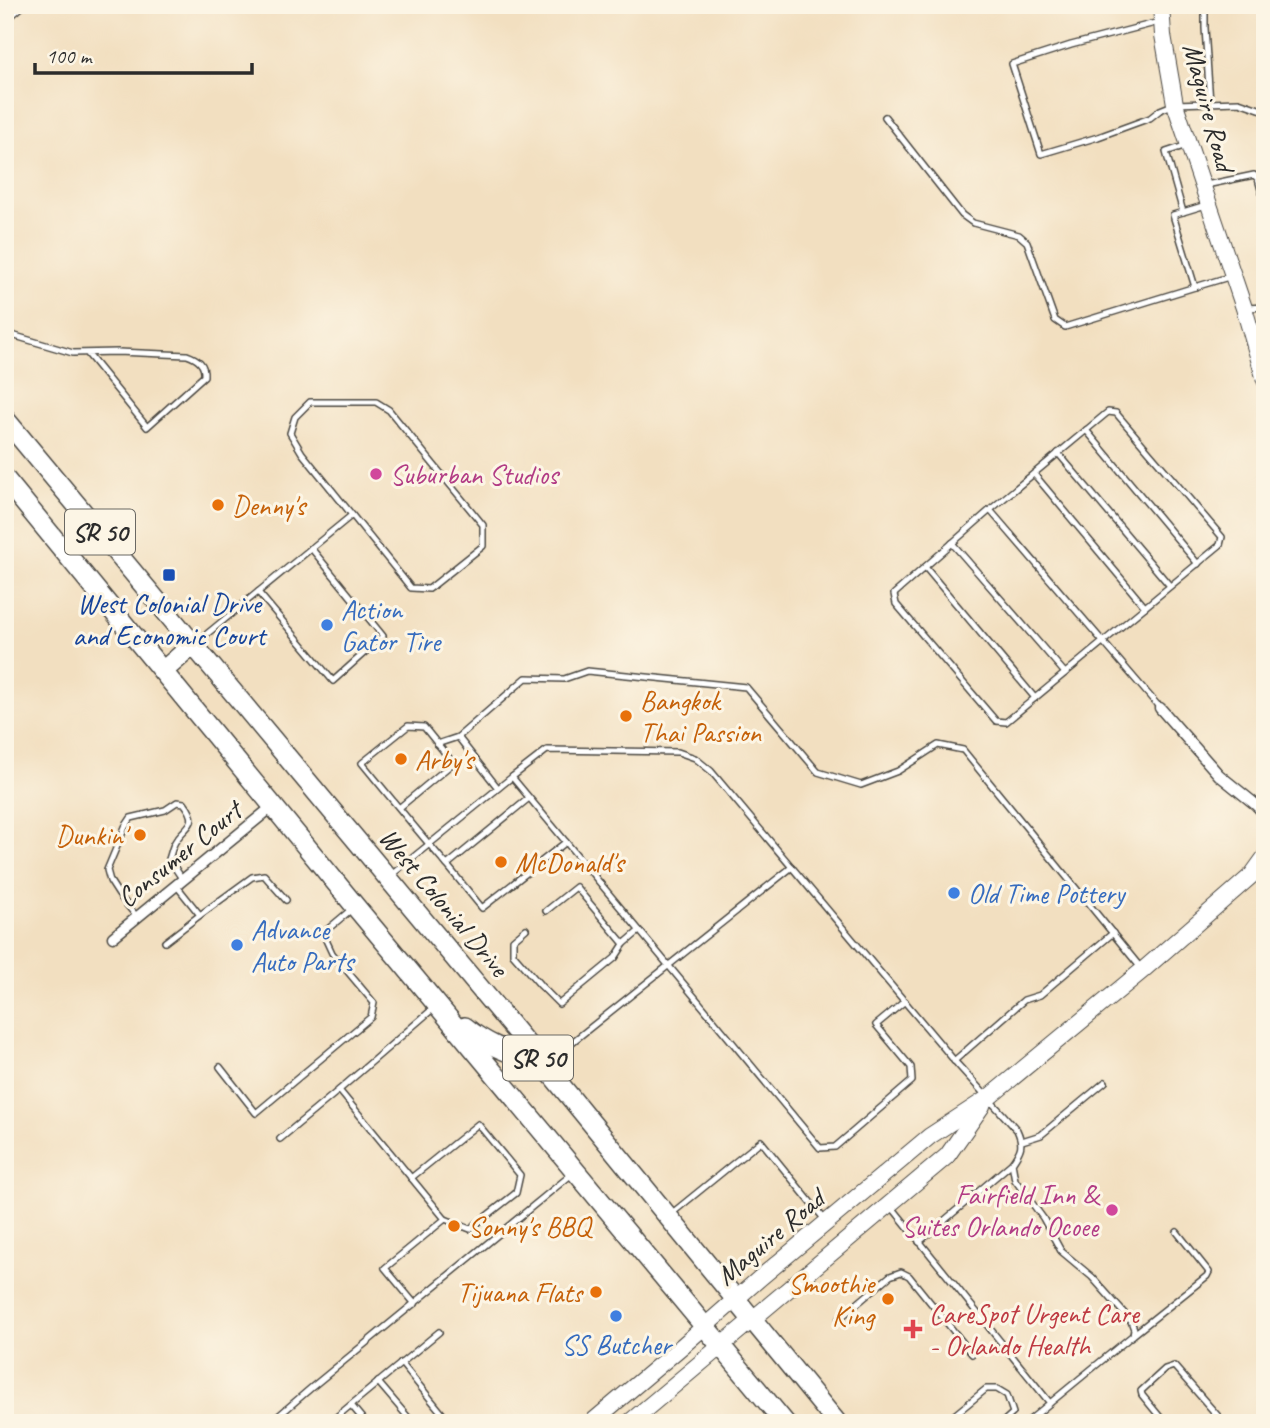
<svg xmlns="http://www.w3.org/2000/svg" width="1270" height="1428" font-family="Caveat,sans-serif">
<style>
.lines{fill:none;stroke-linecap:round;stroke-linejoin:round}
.service-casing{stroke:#494641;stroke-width:8}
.minor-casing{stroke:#494641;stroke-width:13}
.secondary-casing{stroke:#494641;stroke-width:18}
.trunk-casing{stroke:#494641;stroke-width:22}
.service{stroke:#fff;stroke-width:5}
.minor{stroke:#fff;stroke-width:10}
.secondary{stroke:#fff;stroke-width:16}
.trunk{stroke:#fff;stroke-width:19}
.hotel-dot{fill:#d1479c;stroke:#fcf5e5;stroke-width:2.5}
.food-dot{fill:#e8710a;stroke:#fcf5e5;stroke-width:2.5}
.transit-dot{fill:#1a4fb4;stroke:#fcf5e5;stroke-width:2.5}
.shop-dot{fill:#3f7fe0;stroke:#fcf5e5;stroke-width:2.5}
.health-dot{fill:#e0444e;stroke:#fcf5e5;stroke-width:2.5}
.labels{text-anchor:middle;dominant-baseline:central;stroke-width:6;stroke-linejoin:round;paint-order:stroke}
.shield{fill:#fcf5e5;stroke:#6a6863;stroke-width:2}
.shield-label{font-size:26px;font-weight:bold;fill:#2b2b2b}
.street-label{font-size:28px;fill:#2b2b2b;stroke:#fcf5e5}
.hotel-label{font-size:28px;fill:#b23c85;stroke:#fcf5e5;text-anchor:start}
.food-label{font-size:28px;fill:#c56008;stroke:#fcf5e5;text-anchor:start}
.transit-label{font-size:28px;fill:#164399;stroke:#fcf5e5}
.shop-label{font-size:28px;fill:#366cbe;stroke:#fcf5e5;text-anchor:start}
.health-label{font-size:28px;fill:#be3a42;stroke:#fcf5e5;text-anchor:start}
</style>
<rect width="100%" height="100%" fill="#fcf5e5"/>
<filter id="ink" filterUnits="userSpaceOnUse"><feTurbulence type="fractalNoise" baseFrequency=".0143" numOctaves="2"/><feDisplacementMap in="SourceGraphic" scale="14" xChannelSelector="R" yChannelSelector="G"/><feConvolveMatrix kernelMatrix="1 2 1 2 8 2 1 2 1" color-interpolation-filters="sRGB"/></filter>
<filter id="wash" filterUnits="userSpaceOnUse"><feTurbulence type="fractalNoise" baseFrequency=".00686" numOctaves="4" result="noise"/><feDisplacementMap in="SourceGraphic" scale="28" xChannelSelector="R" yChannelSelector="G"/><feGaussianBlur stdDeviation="1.57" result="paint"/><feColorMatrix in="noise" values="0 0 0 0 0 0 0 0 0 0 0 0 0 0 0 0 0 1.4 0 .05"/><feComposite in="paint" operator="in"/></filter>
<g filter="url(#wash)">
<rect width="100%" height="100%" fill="#f2dfc0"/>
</g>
<g filter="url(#ink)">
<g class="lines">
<defs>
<g id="service">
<polyline points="1202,5 1205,9 1205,28 1210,103"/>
<polyline points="5,21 24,5"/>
<polyline points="1159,22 1071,45 1012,64 1041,154 1098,137 1150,118 1160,110 1175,104 1239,102 1265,111"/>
<polyline points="885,117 962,215 973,223 1019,235 1027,242 1055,320 1065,327 1195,287"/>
<polyline points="1206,185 1254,175 1258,179 1265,204"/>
<polyline points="1206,205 1173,215 1195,287 1232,276"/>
<polyline points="1183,212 1166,152 1187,145"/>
<polyline points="1247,308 1265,307"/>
<path d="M5,333L73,353L118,352L187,355C198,359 205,364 204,376L147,427L87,353"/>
<polygon points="310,402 376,402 389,410 483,525 483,546 429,589 411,588 302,453 290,433 295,417"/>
<polyline points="1086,430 1198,564"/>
<polyline points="1058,453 1170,586"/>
<polyline points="1034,474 1145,607"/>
<polyline points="990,510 894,594 896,604 996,721 1006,722 1220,545 1222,537 1116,413 1108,412 990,510 1160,708"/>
<polyline points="952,543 1065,673"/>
<polyline points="925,567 1035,698"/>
<polyline points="258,592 333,681 383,636 311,548"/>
<polyline points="197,642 352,515"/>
<polyline points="437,744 458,737"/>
<polyline points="512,777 820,1148 835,1147 912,1081 911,1067 876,1025 905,1001"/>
<polyline points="498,788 458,737 526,678 564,679 587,671 746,687 818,772 861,785 898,771 938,745 963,750 1141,968"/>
<path d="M399,808L453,763L424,727L408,726L362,763C390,797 418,832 447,865L529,798"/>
<polyline points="447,865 482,908 566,842"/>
<path d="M390,876L512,777L547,750L678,752L695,758L711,771L958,1065L1017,1130C1024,1145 1021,1150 1012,1163L1015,1180L1043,1218L1061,1251L1092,1277L1131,1321L1134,1329L1133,1335L1050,1403"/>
<polyline points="176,885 200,915 252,877 264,875 286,900"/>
<path d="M137,917L119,895L110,881L107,870L125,827L131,818L165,810L177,802L184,803C201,825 186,824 175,842C172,847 171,854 169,859L183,880"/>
<polyline points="526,929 513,940 513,954 541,986 559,1004 615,958 624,944 576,887 546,911"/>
<polyline points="165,942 200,915"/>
<polyline points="624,944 639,931"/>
<polyline points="954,1061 1024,1000 1040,995 1113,933"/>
<polyline points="546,1063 792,867"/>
<polyline points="220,1067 256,1113 371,1017 374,1003 332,953 326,940 328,929 353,908"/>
<polyline points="339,1090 435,1007"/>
<polyline points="280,1139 339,1090 445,1219 385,1268 415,1304"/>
<polyline points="1022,1141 1041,1135 1105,1082"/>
<polyline points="411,1178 478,1124 520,1175 516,1193 470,1229 445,1219"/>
<polyline points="891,1206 1050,1403 1026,1423"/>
<polyline points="671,1214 761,1141 825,1220"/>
<polyline points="919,1242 1012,1163"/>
<polyline points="839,1319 890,1276 901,1272 909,1276 972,1354"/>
<polyline points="1133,1335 1207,1276 1209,1272 1177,1232"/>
<polyline points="401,1363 450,1423"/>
<polyline points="378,1382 413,1423"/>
<polyline points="351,1405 366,1423"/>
<polyline points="276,1423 276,1418 311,1388 572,1174"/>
<polyline points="329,1423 439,1332"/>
<polyline points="941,1423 947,1421 986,1389 997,1389 1007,1395 1013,1413 1002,1423"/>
<polyline points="1165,1423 1142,1395 1141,1391 1165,1369 1174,1366 1224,1423"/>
</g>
<g id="minor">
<polyline points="1160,708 1219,775 1255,804 1265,814"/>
<polyline points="113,937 273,806"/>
</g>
<g id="secondary">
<polyline points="1161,5 1163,35 1175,104 1244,308 1265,380"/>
<polyline points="591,1423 681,1347 760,1278 930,1136 988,1098 1143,970 1252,875 1265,857"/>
<polyline points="629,1423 947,1156 982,1106"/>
</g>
<g id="trunk">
<polyline points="5,419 544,1065 837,1423"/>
<polyline points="5,479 355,906 785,1423"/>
<polyline points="163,671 194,644"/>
<path d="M465,1027C487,1046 514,1054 541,1064"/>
</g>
</defs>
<!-- service casing -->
<use href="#service" class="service-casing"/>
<!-- minor casing -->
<use href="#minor" class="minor-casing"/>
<!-- secondary casing -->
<use href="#secondary" class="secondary-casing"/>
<!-- trunk casing -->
<use href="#trunk" class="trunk-casing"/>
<!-- service -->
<use href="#service" class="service"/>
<!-- minor -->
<use href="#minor" class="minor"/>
<!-- secondary -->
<use href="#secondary" class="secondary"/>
<!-- trunk -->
<use href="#trunk" class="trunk"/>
</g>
</g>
<!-- markers -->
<g class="hotel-dot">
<circle cx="376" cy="474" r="7"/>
<circle cx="1112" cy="1210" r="7"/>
</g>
<g class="food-dot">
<circle cx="218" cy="505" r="7"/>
<circle cx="626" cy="716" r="7"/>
<circle cx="401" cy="759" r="7"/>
<circle cx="140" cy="835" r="7"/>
<circle cx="501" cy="862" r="7"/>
<circle cx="454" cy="1226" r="7"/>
<circle cx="596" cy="1292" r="7"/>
<circle cx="888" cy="1299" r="7"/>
</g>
<rect class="transit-dot" x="162" y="568" width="14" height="14" rx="3.5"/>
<g class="shop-dot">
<circle cx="327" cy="625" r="7"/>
<circle cx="954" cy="893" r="7"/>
<circle cx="237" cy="945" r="7"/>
<circle cx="616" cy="1316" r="7"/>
</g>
<path class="health-dot" d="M909.5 1318.5h7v7h7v7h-7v7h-7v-7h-7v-7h7z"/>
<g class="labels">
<!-- shield labels -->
<g class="shield">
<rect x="65" y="509.5" width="70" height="45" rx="5"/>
<rect x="503" y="1035.5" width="70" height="45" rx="5"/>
</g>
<g class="shield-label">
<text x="100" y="532">SR 50</text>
<text x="538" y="1058">SR 50</text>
</g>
<!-- street labels -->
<g class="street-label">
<text transform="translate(1209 107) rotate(75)">Maguire Road</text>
<text transform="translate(179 854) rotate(-39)">Consumer Court</text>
<text transform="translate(444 902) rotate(50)">West Colonial Drive</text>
<text transform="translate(770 1237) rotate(-40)">Maguire Road</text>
</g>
<!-- hotel labels -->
<g class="hotel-label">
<text x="390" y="474">Suburban Studios</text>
<text x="1098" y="1194" text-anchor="end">Fairfield Inn &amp;<tspan x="1098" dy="32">Suites Orlando Ocoee</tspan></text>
</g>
<!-- food labels -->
<g class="food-label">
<text x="232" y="505">Denny's</text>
<text x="640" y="700">Bangkok<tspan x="640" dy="32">Thai Passion</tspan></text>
<text x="415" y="759">Arby's</text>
<text x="126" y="835" text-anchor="end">Dunkin'</text>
<text x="515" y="862">McDonald's</text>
<text x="468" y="1226">Sonny's BBQ</text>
<text x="874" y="1283" text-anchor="end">Smoothie<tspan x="874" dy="32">King</tspan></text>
<text x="582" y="1292" text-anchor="end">Tijuana Flats</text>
</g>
<!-- transit labels -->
<g class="transit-label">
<text x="169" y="603">West Colonial Drive<tspan x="169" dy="32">and Economic Court</tspan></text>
</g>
<!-- shop labels -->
<g class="shop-label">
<text x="341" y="609">Action<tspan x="341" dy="32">Gator Tire</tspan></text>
<text x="968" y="893">Old Time Pottery</text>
<text x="251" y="929">Advance<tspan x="251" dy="32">Auto Parts</tspan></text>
<text x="616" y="1344" text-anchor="middle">SS Butcher</text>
</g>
<!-- health labels -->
<g class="health-label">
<text x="929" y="1313">CareSpot Urgent Care<tspan x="929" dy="32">- Orlando Health</tspan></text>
</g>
</g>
<!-- margin -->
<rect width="1270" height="1428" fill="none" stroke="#fcf5e5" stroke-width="28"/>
<!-- scale -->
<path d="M35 63v10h217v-10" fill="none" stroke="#2b2b2b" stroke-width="3.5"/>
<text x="46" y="63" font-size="21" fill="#2b2b2b" stroke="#fcf5e5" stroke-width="5" paint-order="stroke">100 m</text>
</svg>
